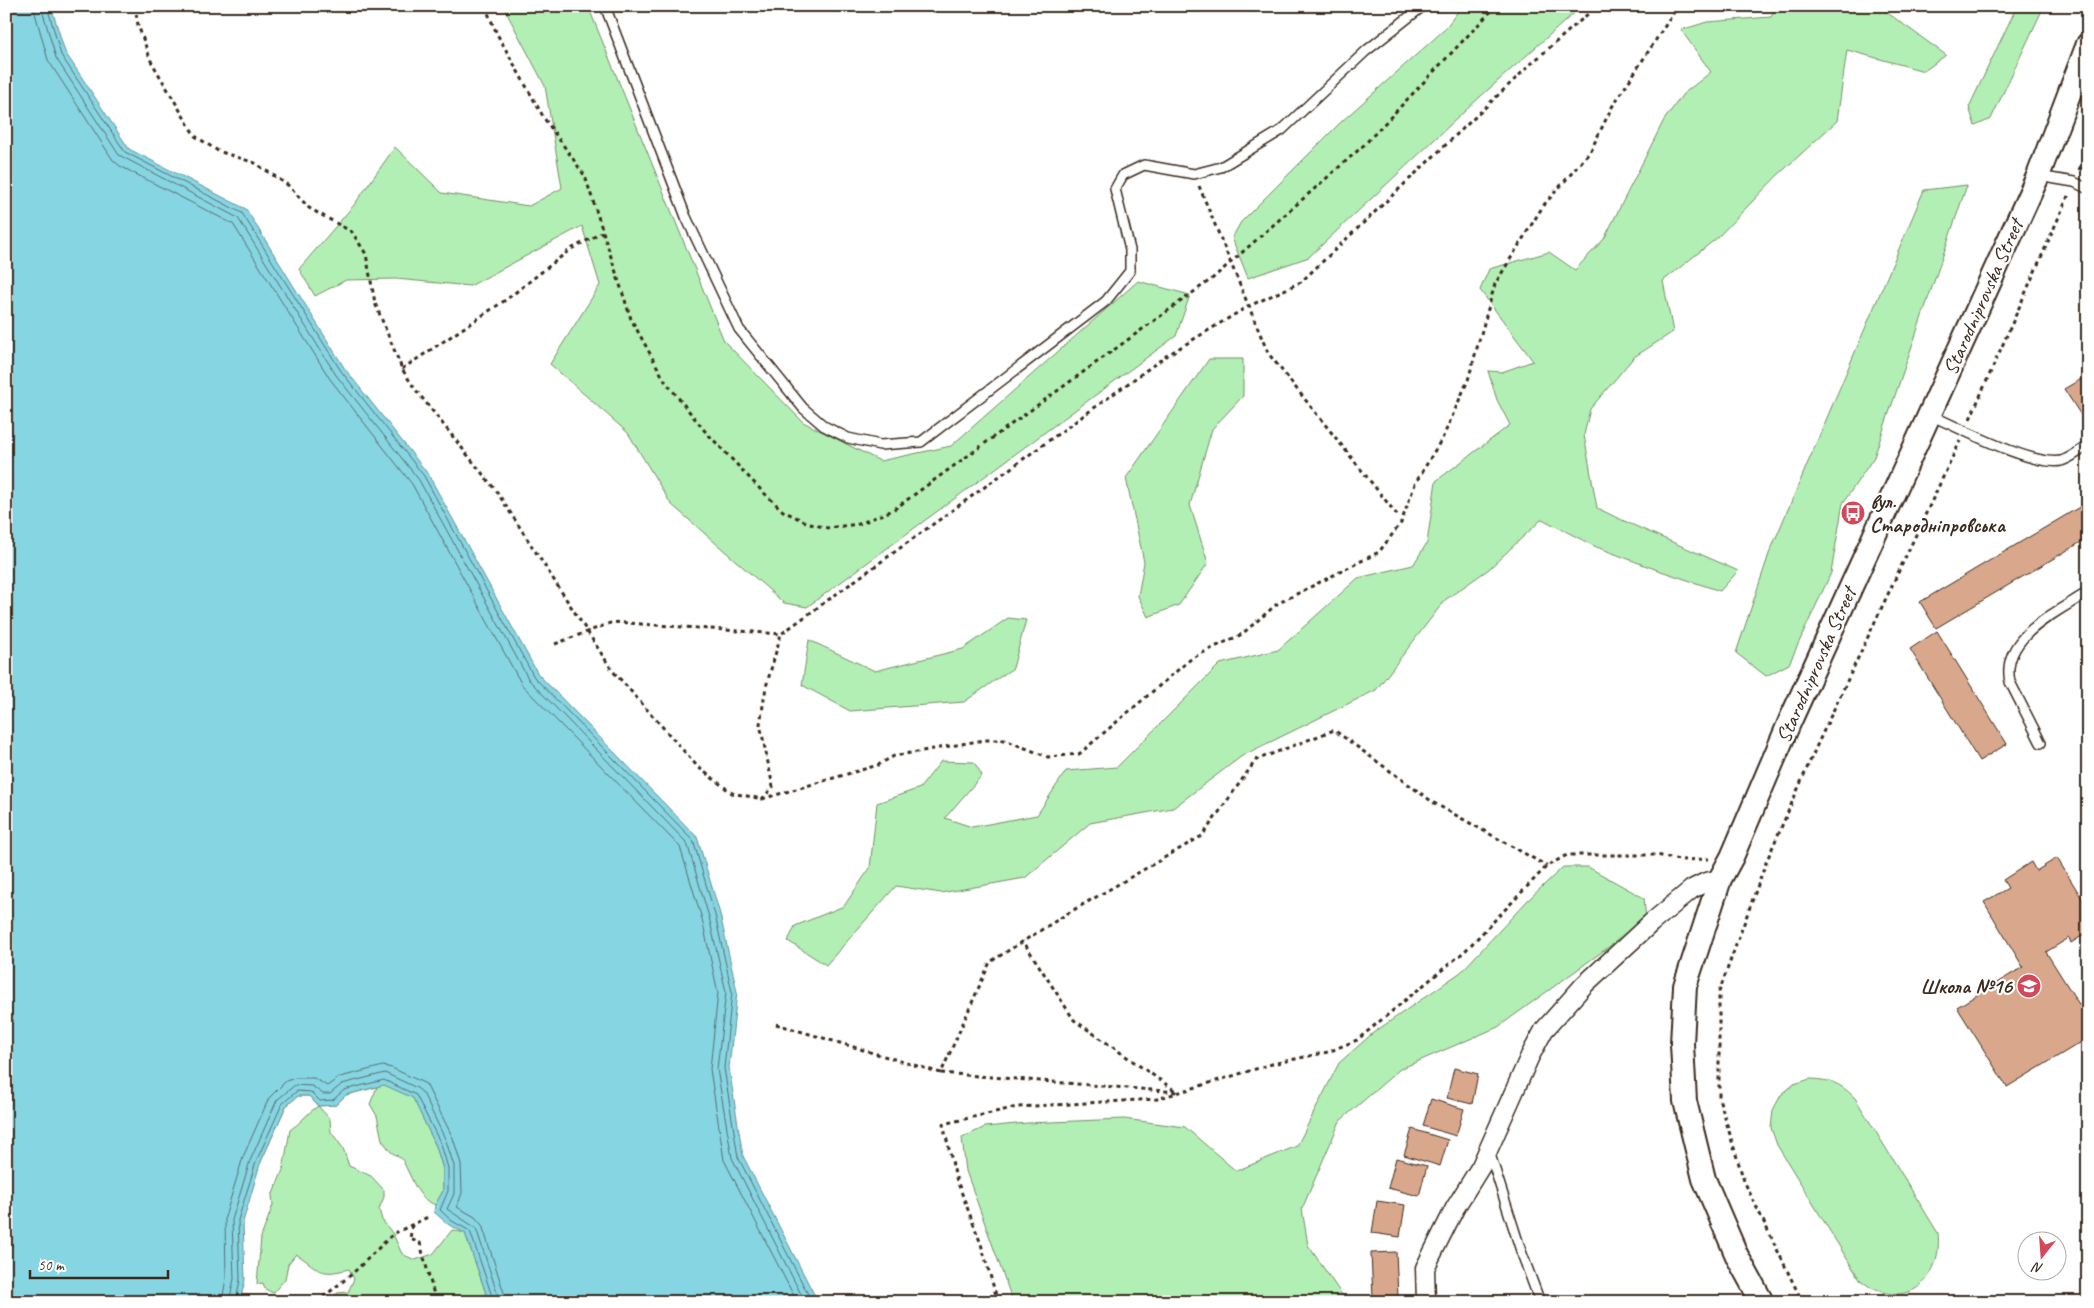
<svg xmlns="http://www.w3.org/2000/svg" width="2094" height="1308" font-family="Caveat,sans-serif">
<style>
.green{fill:#b2efb4;stroke:#768c69}
.water{fill:#86d5e3;stroke:#689194}
.lines{fill:none;stroke-linecap:round;stroke-linejoin:round}
.shore{stroke:#596e6d;stroke-width:1}
.building{fill:#d9a88c;stroke:#3b2a1e}
.service-casing{stroke:#3b2a1e;stroke-width:12}
.minor-casing{stroke:#3b2a1e;stroke-width:21}
.tertiary-casing{stroke:#3b2a1e;stroke-width:26}
.path{stroke:#3b2a1e;stroke-width:3;stroke-dasharray:4 4;stroke-linecap:butt}
.service{stroke:#fff;stroke-width:9}
.minor{stroke:#fff;stroke-width:18}
.tertiary{stroke:#fff;stroke-width:22}
.labels{text-anchor:middle;dominant-baseline:central;stroke-width:4.5;stroke-linejoin:round;paint-order:stroke}
.street-label{font-size:21px;fill:#3b2a1e;stroke:#fff}
.poi-label{font-size:21px;font-weight:bold;fill:#3b2a1e;stroke:#fff;text-anchor:start}
</style>
<rect width="100%" height="100%" fill="#fff"/>
<filter id="ink" filterUnits="userSpaceOnUse"><feTurbulence type="fractalNoise" baseFrequency=".02" numOctaves="2"/><feDisplacementMap in="SourceGraphic" scale="10" xChannelSelector="R" yChannelSelector="G"/><feConvolveMatrix kernelMatrix="1 2 1 2 8 2 1 2 1" color-interpolation-filters="sRGB"/></filter>
<g filter="url(#ink)">
<!-- green -->
<g class="green">
<polygon points="503,6 588,6 724,341 803,422 880,461 951,446 1138,281 1190,295 1176,336 807,607 784,603 671,504 628,433 550,364 600,285 582,226 470,286 396,279 346,280 315,296 299,269 354,205 395,147 442,193 529,206 562,188 545,86"/>
<polygon points="1462,6 1582,6 1480,97 1309,257 1248,278 1232,238 1241,222 1341,122 1444,30"/>
<path d="M1776,6H1878L1946,55L1924,71L1847,50L1837,121L1777,176L1717,238L1663,281L1673,332L1634,357L1590,409L1584,435L1597,508C1643,531 1691,549 1738,571L1720,591L1652,568L1594,546L1542,519L1489,569L1445,600L1376,690L1242,756L1173,808L1090,823L1025,878L941,893L896,886L826,965L788,941L795,926L844,906L870,868L877,803L920,788L941,761L974,762L982,775L945,818L972,827L1037,815L1066,771L1117,767L1220,664L1278,650L1358,578L1413,565L1427,543L1436,481L1510,425L1497,400L1488,371L1502,372L1533,361L1480,290L1489,269L1549,252L1575,270L1604,239L1664,120L1683,94L1711,72L1681,30L1707,22L1771,17Z"/>
<polygon points="2017,6 2044,6 1991,119 1975,126 1969,107"/>
<polygon points="1967,185 1874,457 1843,503 1831,573 1789,664 1766,676 1736,653 1769,554 1924,190"/>
<polygon points="1209,359 1243,359 1243,396 1212,429 1190,505 1208,563 1179,605 1148,617 1138,596 1144,562 1126,478"/>
<polygon points="1008,618 1026,620 1013,668 964,702 850,711 802,685 809,640 875,671 963,649"/>
<polygon points="1563,867 1588,867 1644,898 1646,920 1498,1027 1400,1069 1340,1121 1302,1209 1308,1245 1342,1295 1342,1302 1013,1302 966,1171 962,1138 985,1127 1027,1123 1124,1119 1185,1127 1236,1171 1297,1146 1339,1063 1373,1033 1461,972 1527,901"/>
<path d="M286,1019L413,1098L436,1146L443,1169V1191L435,1205L424,1199L416,1188L402,1159L391,1152L382,1140L377,1116L370,1104L377,1087L346,1095L336,1105L318,1106L330,1119L331,1132L343,1148L349,1166L371,1176L384,1190V1197L379,1209L382,1220L393,1234L402,1254L415,1260L433,1254L452,1230L465,1233L489,1302H332L337,1293L348,1292L354,1279L349,1269C318,1277 321,1270 296,1254L288,1264L285,1279L273,1293L265,1289L263,1283L257,1284L261,1237L273,1205L272,1196L283,1170L290,1130C301,1123 307,1113 318,1106L309,1096H298L286,1106L260,1164Z"/>
<path d="M1810,1079C1832,1080 1840,1083 1855,1098L1938,1233C1942,1271 1918,1306 1876,1290C1870,1288 1865,1283 1860,1280L1777,1145L1771,1128L1773,1110L1781,1095L1794,1084Z"/>
</g>
<!-- water -->
<polygon class="water" points="6,6 51,6 65,52 129,149 246,209 345,369 428,474 538,674 697,837 720,914 737,992 729,1068 743,1156 818,1302 489,1302 465,1233 449,1225 434,1212 435,1205 443,1191 443,1169 436,1146 413,1098 384,1085 346,1095 336,1105 318,1106 309,1096 298,1096 286,1106 260,1164 243,1222 245,1280 240,1302 6,1302"/>
<g class="lines">
<!-- shore -->
<g class="shore">
<polyline points="33,6 48,60 113,160 120,166 233,224 330,379 412,484 522,685 680,847 702,919 718,993 710,1069 724,1160 797,1302"/>
<polyline points="41,6 56,58 119,155 238,218 336,375 419,480 529,680 687,843 709,917 726,992 717,1069 732,1158 805,1302"/>
<polyline points="47,6 61,55 125,152 242,213 341,371 424,476 534,677 693,840 715,915 732,992 724,1068 738,1157 812,1302"/>
<polyline points="222,1302 226,1278 225,1217 243,1157 269,1098 286,1081 295,1078 314,1078 327,1086 340,1077 383,1066 392,1068 426,1084 453,1138 461,1164 462,1193 457,1207 475,1217 482,1225 507,1302"/>
<polyline points="229,1302 234,1279 232,1220 250,1161 277,1100 295,1085 312,1086 323,1094 330,1094 342,1084 385,1073 417,1088 423,1093 446,1141 454,1166 454,1194 447,1209 476,1228 500,1302"/>
<polyline points="236,1302 240,1279 238,1220 256,1162 282,1104 297,1091 311,1092 320,1101 333,1100 344,1090 384,1080 416,1095 441,1144 448,1168 448,1191 440,1210 452,1221 470,1231 494,1302"/>
</g>
</g>
<!-- building -->
<g class="building">
<polygon points="2088,375 2088,426 2064,389"/>
<polygon points="2088,502 2088,538 1936,628 1920,602"/>
<polygon points="1937,631 2007,744 1979,761 1910,649"/>
<polygon points="2057,858 2088,908 2088,932 2071,943 2069,938 2046,952 2082,1009 2088,1006 2088,1038 2007,1087 1957,1007 2023,967 1984,902 2008,888 2003,880 2031,862 2036,871"/>
<polygon points="1454,1068 1478,1074 1472,1104 1447,1098"/>
<polygon points="1431,1099 1464,1109 1456,1136 1423,1126"/>
<polygon points="1412,1129 1448,1140 1440,1166 1404,1155"/>
<polygon points="1396,1158 1427,1166 1419,1196 1388,1188"/>
<polygon points="1377,1201 1405,1205 1400,1237 1372,1233"/>
<polygon points="1396,1252 1398,1297 1373,1298 1371,1253"/>
</g>
<g class="lines">
<defs>
<g id="service">
<polyline points="605,6 686,217 739,329 803,408 824,426 848,438 880,445 921,442 1106,301 1130,271 1130,250 1115,189 1123,175 1144,165 1194,174 1221,167 1282,130 1366,51 1423,6"/>
<polyline points="2038,176 2074,182 2088,189"/>
<path d="M1930,415C1960,428 2031,466 2061,461C2070,459 2080,450 2088,446"/>
<path d="M2041,743L2010,682C2000,637 2056,613 2088,592"/>
<polyline points="1489,1151 1521,1251 1540,1302"/>
</g>
<polyline id="minor" points="1426,1302 1425,1268 1455,1208 1481,1166 1530,1056 1544,1030 1584,985 1651,923 1692,889 1706,882 1720,879"/>
<polyline id="tertiary" points="1762,1302 1737,1256 1704,1179 1685,1101 1682,1044 1685,986 1720,879 1732,857 1790,721 2038,176 2088,44"/>
</defs>
<!-- service casing -->
<use href="#service" class="service-casing"/>
<!-- minor casing -->
<use href="#minor" class="minor-casing"/>
<!-- tertiary casing -->
<use href="#tertiary" class="tertiary-casing"/>
<!-- path -->
<g class="path">
<polyline points="135,6 138,25 151,61 195,136 218,151 255,163 289,186 309,208 352,232 366,254 375,303 402,369 415,389 497,492 612,670 698,767 732,793 762,799 773,787 760,724 766,687 781,634"/>
<polyline points="485,6 497,34 544,118 585,176 631,319 665,381 704,430 761,490 783,511 810,524 828,528 859,524 893,510 1213,278 1363,146 1496,6"/>
<polyline points="2079,170 2088,150"/>
<polyline points="1199,186 1268,353 1398,516"/>
<polyline points="402,369 507,299 571,249 603,232"/>
<polyline points="1970,419 2069,194"/>
<polyline points="555,644 613,622 781,634 1166,356 1247,307 1301,282 1532,63 1597,6"/>
<polyline points="762,799 878,765 894,756 984,740 1005,740 1048,757 1079,754 1192,658 1242,634 1277,604 1379,552 1401,523 1415,484 1444,435 1468,380 1495,284 1543,206 1590,152 1612,107 1678,6"/>
<polyline points="776,1024 941,1073 990,962 1070,912 1202,836 1256,760 1334,730 1434,803 1547,866"/>
<polyline points="941,1073 1177,1092 1074,1020 1023,941"/>
<polyline points="412,1225 410,1239 420,1243 436,1302"/>
<polyline points="317,1302 352,1274 393,1234 430,1216"/>
<polyline points="998,1302 981,1244 956,1178 943,1124 1017,1107 1157,1099 1272,1064 1328,1052 1357,1040 1465,951 1547,866 1567,855 1657,855 1679,860 1709,859"/>
<polyline points="1805,1302 1799,1295 1744,1181 1719,1098 1719,992 1767,860 1818,743 1960,441"/>
</g>
<!-- service -->
<use href="#service" class="service"/>
<!-- minor -->
<use href="#minor" class="minor"/>
<!-- tertiary -->
<use href="#tertiary" class="tertiary"/>
</g>
</g>
<!-- icons -->
<defs>
<symbol id="bus-disc" viewBox="-11 -11 22 22"><circle r="9.5" fill="#d1495b" stroke="#fff"/><path d="M-5-6H5V4H4V6H2V4H-2V6H-4V4H-5ZM-3.5-4V0h7V-4ZM-3.5 1.2v1.5H-2V1.2ZM2 1.2v1.5H3.5V1.2Z" fill="#fff"/></symbol>
<symbol id="school-disc" viewBox="-11 -11 22 22"><circle r="9.5" fill="#d1495b" stroke="#fff"/><path d="M0-5L7-2L0 1L-7-2ZM-4 1L0 2.5L4 1V4Q0 6-4 4Z" fill="#fff"/></symbol>
</defs>
<g fill-rule="evenodd">
<use href="#bus-disc" x="1839" y="499" width="28" height="28"/>
<use href="#school-disc" x="2015" y="972" width="28" height="28"/>
</g>
<g class="labels">
<!-- street labels -->
<g class="street-label">
<text transform="translate(1983 297) rotate(-66)">Starodniprovska Street</text>
<text transform="translate(1816 665) rotate(-66)">Starodniprovska Street</text>
</g>
<!-- poi labels -->
<g class="poi-label">
<text x="1870" y="501">вул.<tspan x="1870" dy="24">Стародніпровська</tspan></text>
<text x="2012" y="986" text-anchor="end">Школа №16</text>
</g>
</g>
<!-- margin -->
<rect width="2094" height="1308" fill="none" stroke="#fff" stroke-width="25"/>
<rect x="12" y="12" width="2069" height="1283" fill="none" stroke="#3b2a1e" stroke-width="2" filter="url(#ink)"/>
<!-- north arrow -->
<g transform="translate(2042 1256) rotate(197)"><circle r="24" fill="#ffffff" stroke="#b1aaa5"/>
<path d="M0-4L9 19L0 12L-9 19Z" fill="#d1495b"/>
<text y="-8" font-size="14" font-weight="bold" text-anchor="middle" fill="#3b2a1e">N</text>
</g>
<!-- scale -->
<path d="M30 1270v8h138v-8" fill="none" stroke="#3b2a1e" stroke-width="2.5"/>
<text x="38" y="1270" font-size="15" fill="#3b2a1e" stroke="#ffffff" stroke-width="4" paint-order="stroke">50 m</text>
</svg>
